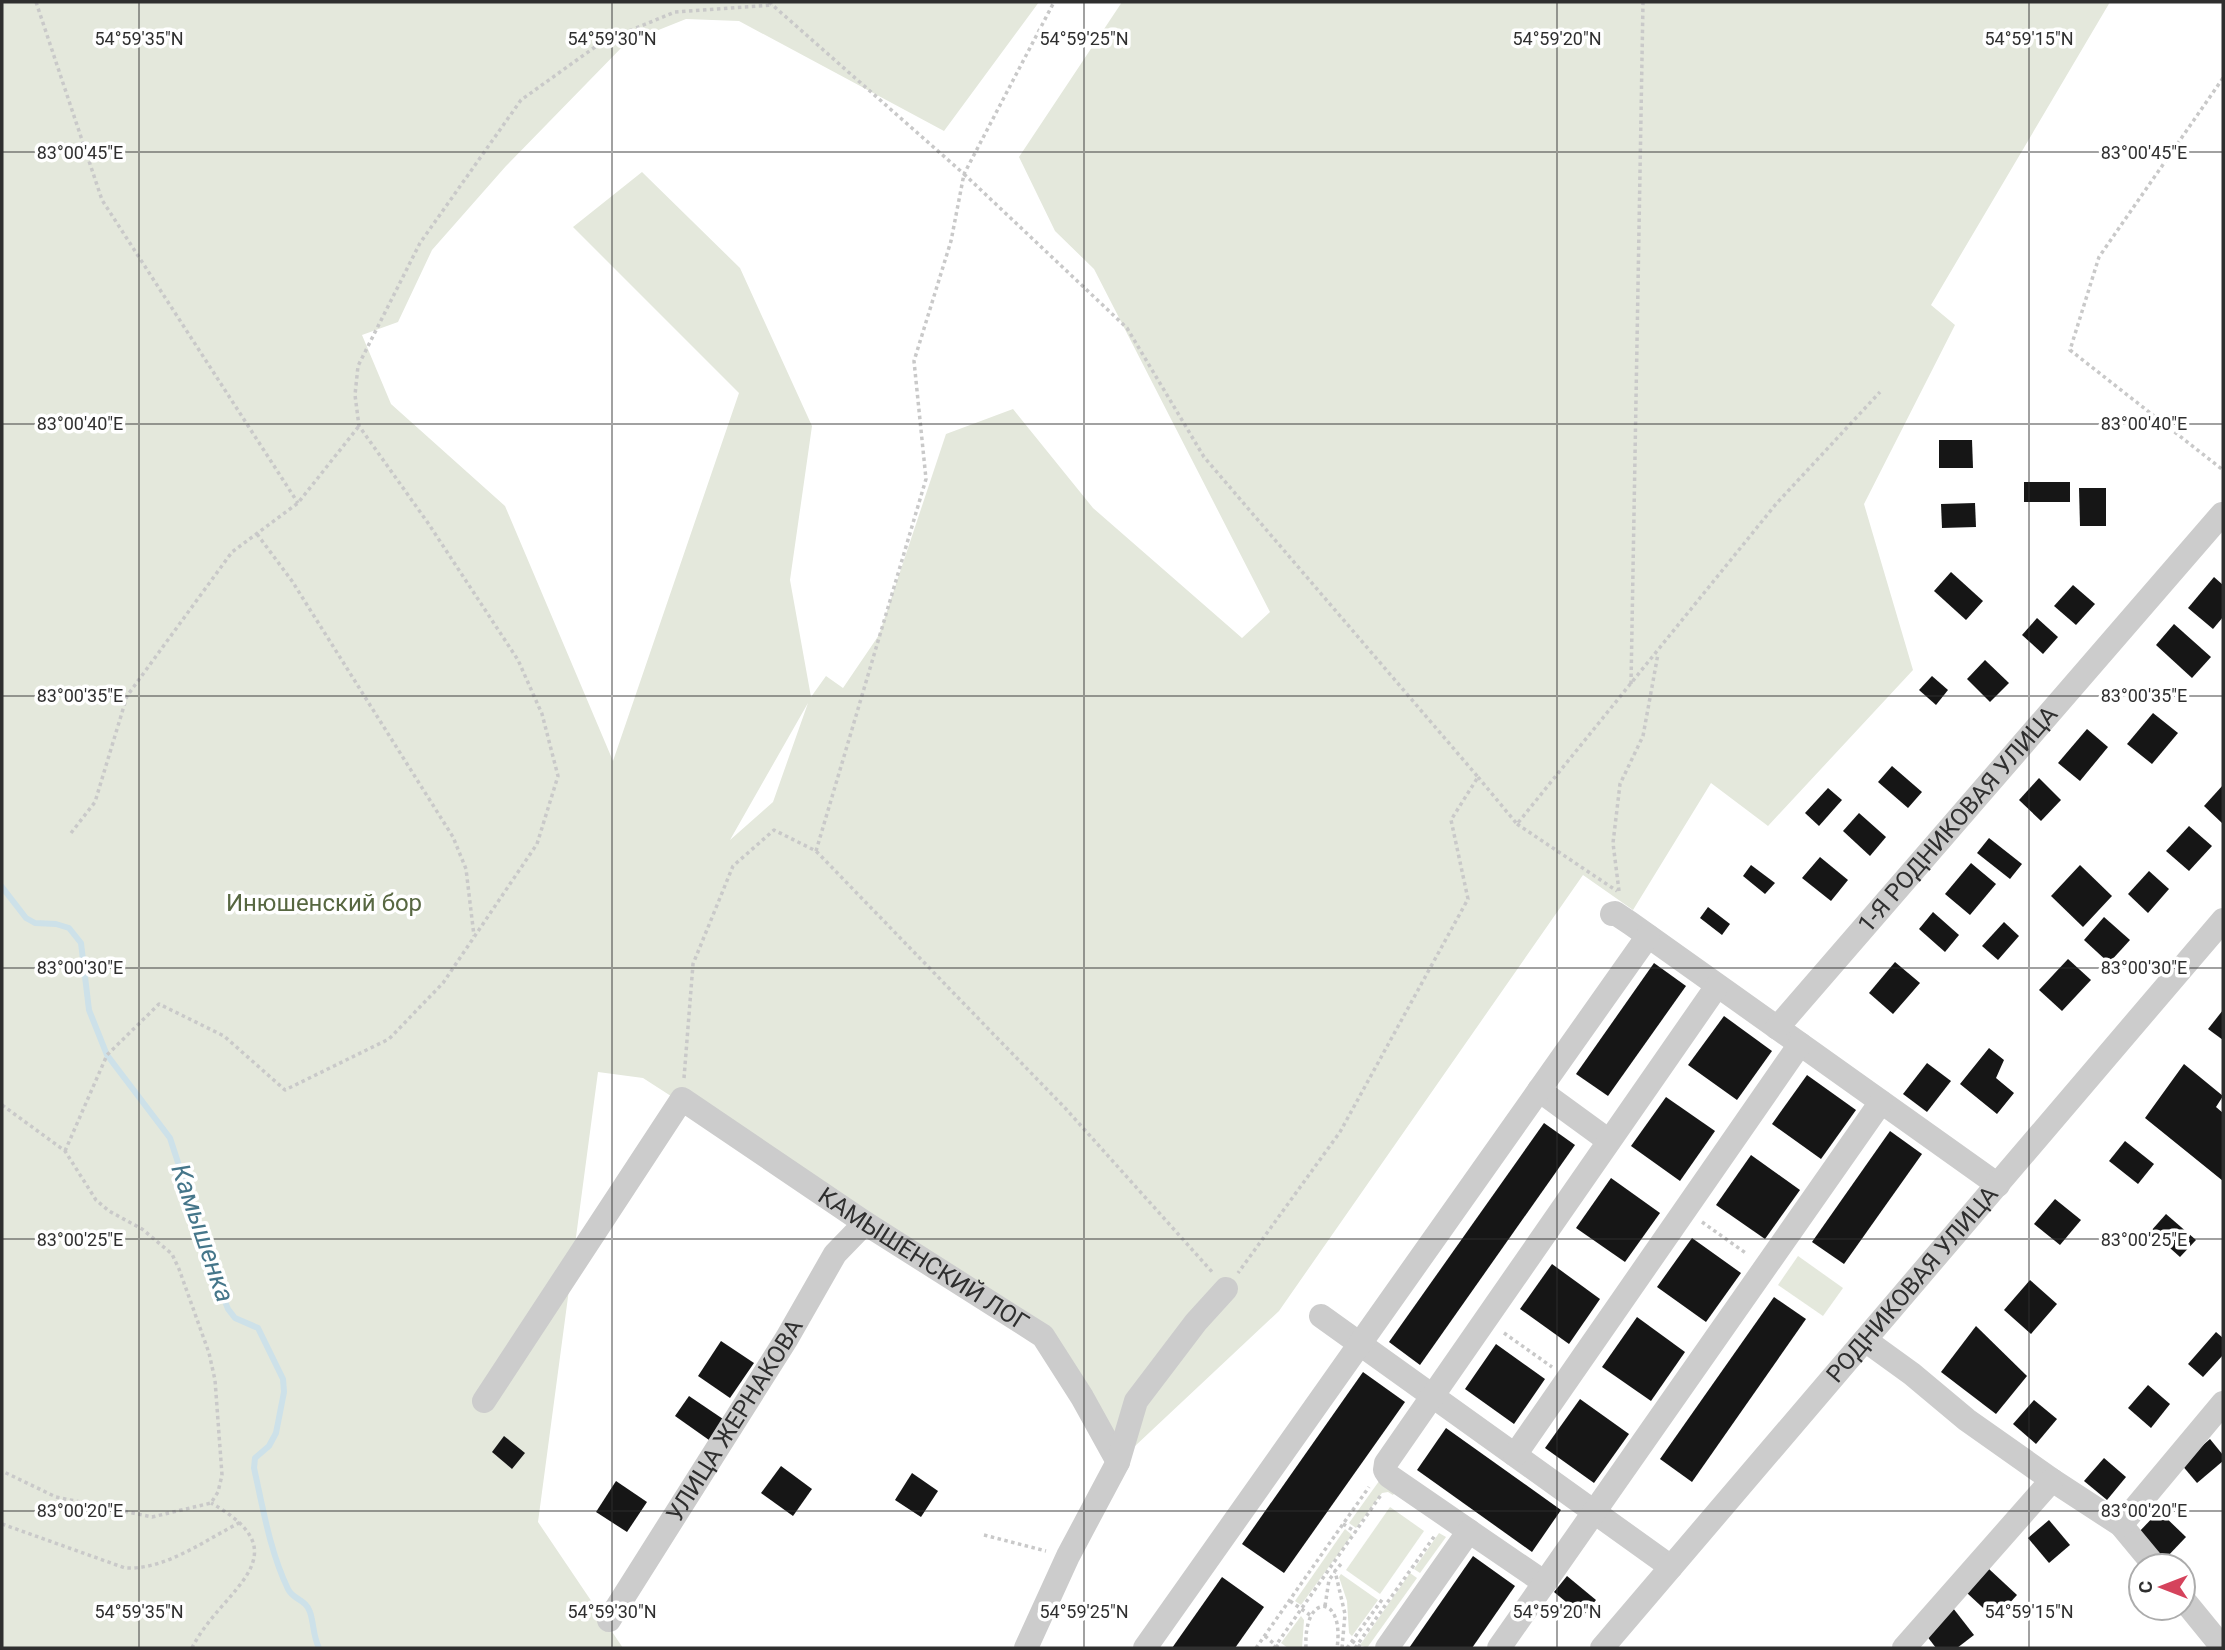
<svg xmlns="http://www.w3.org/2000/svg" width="2225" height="1650" font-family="Roboto,sans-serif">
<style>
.green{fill:#e4e8dc;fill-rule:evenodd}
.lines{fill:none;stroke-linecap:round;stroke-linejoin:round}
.stream{stroke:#cde1e9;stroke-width:6}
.building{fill:#161616}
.path{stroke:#c9c9c9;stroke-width:3.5;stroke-dasharray:3.5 3.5;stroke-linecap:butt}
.minor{stroke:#ccc;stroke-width:24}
.ticks{fill:none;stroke:#2f2f2f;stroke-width:2;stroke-opacity:0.45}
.labels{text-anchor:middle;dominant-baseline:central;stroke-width:7;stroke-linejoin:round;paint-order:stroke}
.street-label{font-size:24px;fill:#2f2f2f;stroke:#fff}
.park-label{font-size:24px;fill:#576741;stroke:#fff}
.water-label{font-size:26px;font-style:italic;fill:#45768a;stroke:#fff}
.ticks-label{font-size:18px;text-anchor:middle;fill:#2f2f2f;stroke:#fff;stroke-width:7;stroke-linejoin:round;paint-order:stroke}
</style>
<rect width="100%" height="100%" fill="#fff"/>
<!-- green -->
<g class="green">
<path d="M2,2H1039L944,131L739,21L686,19L626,43L506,166L432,250L398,322L362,335L391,404L505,506L613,761L739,393L573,227L642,172L740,268L812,426L790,580L811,697L826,676L843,688L879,635L946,434L1013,409L1093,508L1242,638L1270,612L1094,269L1055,231L1019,157L1122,2H2110L1931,305L1955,325L1864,504L1913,670L1768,826L1711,783L1633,910L1583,875L1279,1311L1118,1462L1043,1336L643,1078L598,1072L538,1522L623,1648H2ZM808,703L773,802L730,840Z"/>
<polygon points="1798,1256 1843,1288 1823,1316 1778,1285"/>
<polygon points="1382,1477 1398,1488 1393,1495 1388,1492 1382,1493 1356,1528 1349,1523"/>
<polygon points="1390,1507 1424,1531 1380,1594 1346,1570"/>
<polygon points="1345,1529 1352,1535 1301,1605 1295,1601"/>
<polygon points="1439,1533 1446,1537 1420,1573 1414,1569"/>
<polygon points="1410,1573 1417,1578 1367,1648 1360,1645"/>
<polygon points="1341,1574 1378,1600 1352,1636 1349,1633 1347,1601 1339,1577"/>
<polygon points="1301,1616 1304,1620 1302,1648 1288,1648 1281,1643"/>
</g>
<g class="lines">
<!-- stream -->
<path class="stream" d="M2,887L26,918L35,923L56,924L69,928L81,943L89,1010L107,1055L170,1138L198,1224L200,1238L228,1309L235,1318L258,1328L283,1379L284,1392L276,1433L269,1446L255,1458L254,1468C263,1508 270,1552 288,1589C293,1600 306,1599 310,1612C314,1624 313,1636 319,1648"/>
</g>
<!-- building -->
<g class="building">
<polygon points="1939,440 1972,440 1973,468 1939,468"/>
<rect x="2024" y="482" width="46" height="20"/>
<polygon points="2079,488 2106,488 2106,526 2080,526"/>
<polygon points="1975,503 1976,527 1942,528 1941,504"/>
<polygon points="1951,572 1983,601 1966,620 1934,591"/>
<polygon points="2214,577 2223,585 2223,617 2213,629 2188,608"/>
<polygon points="2073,585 2095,604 2076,625 2054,606"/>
<polygon points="2037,618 2058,637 2043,654 2022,635"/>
<polygon points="2174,624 2211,657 2192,678 2156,645"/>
<polygon points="1985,660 2009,683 1990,702 1967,679"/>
<polygon points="1932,676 1948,690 1936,705 1919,690"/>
<polygon points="2153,713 2178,733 2152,764 2127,744"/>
<polygon points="2087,729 2108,747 2080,781 2058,763"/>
<polygon points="1892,766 1922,792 1908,808 1878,782"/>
<polygon points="2039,778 2061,800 2041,821 2019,800"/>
<polygon points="2223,785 2223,824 2204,806"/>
<polygon points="1828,788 1842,800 1819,826 1805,813"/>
<polygon points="1859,813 1886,837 1870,856 1843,831"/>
<polygon points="2189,826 2212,846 2189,871 2166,851"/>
<polygon points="1989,838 2022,864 2010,879 1977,853"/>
<polygon points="1820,857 1848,880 1831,901 1802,878"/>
<polygon points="1971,863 1996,884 1970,915 1945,894"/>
<polygon points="1751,865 1775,883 1765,894 1743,876"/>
<polygon points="2080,865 2112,896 2083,927 2051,896"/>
<polygon points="2149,871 2169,889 2148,913 2128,894"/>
<polygon points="1708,907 1730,924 1722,935 1700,918"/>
<polygon points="1933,912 1959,935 1945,952 1919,929"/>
<polygon points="2104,917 2130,940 2109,963 2084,940"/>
<polygon points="2004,922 2019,936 1998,960 1982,946"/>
<polygon points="2068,959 2091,980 2062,1011 2039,990"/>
<polygon points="1895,962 1920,983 1893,1014 1869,993"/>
<polygon points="1654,963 1686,986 1608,1096 1576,1074"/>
<polygon points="2223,1010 2223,1040 2208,1029"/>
<polygon points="1724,1016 1772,1051 1737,1100 1688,1065"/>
<polygon points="1989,1048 2004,1060 1996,1078 2014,1093 1997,1114 1960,1084"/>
<polygon points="1927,1063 1951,1081 1927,1112 1903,1094"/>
<polygon points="2184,1064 2223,1096 2216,1107 2223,1113 2223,1181 2145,1118"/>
<polygon points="1807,1075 1856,1110 1821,1159 1772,1124"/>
<polygon points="1666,1097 1715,1131 1680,1181 1631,1146"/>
<polygon points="1544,1123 1575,1145 1420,1365 1389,1342"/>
<polygon points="1890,1131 1922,1154 1844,1264 1812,1242"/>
<polygon points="2125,1141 2154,1164 2138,1184 2109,1161"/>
<polygon points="1751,1155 1800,1190 1765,1239 1716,1205"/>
<polygon points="1611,1178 1660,1213 1625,1262 1576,1228"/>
<polygon points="2055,1199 2081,1220 2060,1245 2034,1224"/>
<polygon points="2166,1214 2196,1240 2180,1257 2151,1231"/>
<polygon points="1692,1238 1741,1273 1706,1322 1657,1287"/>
<polygon points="1552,1264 1600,1299 1569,1344 1520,1309"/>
<polygon points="2030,1280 2057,1304 2031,1334 2004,1310"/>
<polygon points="1774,1297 1806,1319 1692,1482 1660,1459"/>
<polygon points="1637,1317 1685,1352 1651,1401 1602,1367"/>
<polygon points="1976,1326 2027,1376 1996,1414 1941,1372"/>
<polygon points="2216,1332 2223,1338 2223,1355 2203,1377 2188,1364"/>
<polygon points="721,1341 754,1363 730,1398 698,1376"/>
<polygon points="1496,1344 1545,1379 1514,1424 1465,1389"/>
<polygon points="1363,1372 1405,1402 1284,1573 1242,1544"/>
<polygon points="2148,1385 2170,1404 2151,1428 2128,1408"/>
<polygon points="689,1396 723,1419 709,1440 675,1416"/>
<polygon points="1580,1399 1629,1434 1594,1483 1545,1448"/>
<polygon points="2034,1400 2057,1419 2036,1444 2013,1424"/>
<polygon points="1446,1428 1561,1510 1532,1552 1417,1470"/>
<polygon points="504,1436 525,1453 512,1469 492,1452"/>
<polygon points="2210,1439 2223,1455 2223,1461 2197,1483 2181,1464"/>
<polygon points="2104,1458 2126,1477 2107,1500 2084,1481"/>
<polygon points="781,1466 812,1489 793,1516 761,1493"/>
<polygon points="912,1473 938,1491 921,1517 895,1500"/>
<polygon points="616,1481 647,1502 627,1532 596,1512"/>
<polygon points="2159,1511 2186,1537 2165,1559 2138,1533"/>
<polygon points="2049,1520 2070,1545 2049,1563 2028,1538"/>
<polygon points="1473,1556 1515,1586 1472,1648 1409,1648"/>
<polygon points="1989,1569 2017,1595 1995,1619 1967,1593"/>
<polygon points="1567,1576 1596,1600 1583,1616 1554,1592"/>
<polygon points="1222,1577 1264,1607 1235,1648 1172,1648"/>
<polygon points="1953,1608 1974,1635 1957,1648 1936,1648 1923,1631"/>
</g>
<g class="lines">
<!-- path -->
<g class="path">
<polyline points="36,2 102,200 298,503"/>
<polyline points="769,2 964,174 1054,2"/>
<polyline points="2223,78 2099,257 2070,350 2223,470"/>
<polyline points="964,174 1127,328 1204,457 1478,777 1451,820 1468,899 1340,1132 1238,1273"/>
<polyline points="257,534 292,581 453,837 466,869 474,936"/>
<polyline points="1631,684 1643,2"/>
<polyline points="1478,777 1517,824 1776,504 1880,392"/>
<polyline points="1517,824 1617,891"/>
<polyline points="71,833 95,802 127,696 232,552 298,503 359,426"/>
<polyline points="816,851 926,479 914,361 951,241 964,174"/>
<polyline points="1619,891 1613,843 1620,784 1643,736 1658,654"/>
<polyline points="684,1078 693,964 733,866 774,830 816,851 1066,1109 1214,1274"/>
<polyline points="2,1105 65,1151 96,1200 109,1211 142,1229 172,1254 179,1269 209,1353 215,1380 222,1475 218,1492 211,1503 152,1517 56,1497 2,1471"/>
<polyline points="65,1151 107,1055 159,1004 224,1036 285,1090 389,1039 443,983 537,844 558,776 542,714 518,660 428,523 359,426 355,395 358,366 420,243 521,100 602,42 675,12 773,5"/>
<polyline points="1702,1222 1747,1254"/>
<polyline points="1504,1333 1552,1367"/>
<path d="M2,1524L125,1568C166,1570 205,1540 241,1522"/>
<polyline points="1343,1524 1356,1532"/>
<polyline points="984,1535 1046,1551"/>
<polyline points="1341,1564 1335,1571 1345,1614 1342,1648"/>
<polyline points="1290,1601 1310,1615"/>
<polyline points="1325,1606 1329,1580 1335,1572"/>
<polyline points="1265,1636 1279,1648"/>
<polyline points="1352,1641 1362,1648"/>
<path d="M192,1648C220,1590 306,1556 211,1503"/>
<polyline points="1256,1648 1369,1487"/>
<polyline points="1274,1648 1381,1495"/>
<path d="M1306,1648C1303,1592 1345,1593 1337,1648"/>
<polyline points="1347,1648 1384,1597"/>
<polyline points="1355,1648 1436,1534"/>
</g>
<!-- minor -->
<g class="minor">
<polyline points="1612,914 1615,913 1630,923 1998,1185"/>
<path id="s1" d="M1777,1028L2222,514"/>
<polyline points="1539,1090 1609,1141"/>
<polyline points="1321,1316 1671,1567"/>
<polyline points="1865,1340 1912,1374 1967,1420 2052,1480 2121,1525 2155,1566"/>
<path id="s2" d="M484,1401L682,1099L865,1223L1043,1336L1082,1397L1118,1462"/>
<polyline points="1515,1455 1800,1044"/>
<polyline points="2121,1525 2223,1403"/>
<polyline points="1469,1531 1389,1476 1385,1470 1386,1463 1717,986"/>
<polyline points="2183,1599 2223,1648"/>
<path id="s3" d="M609,1620L787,1338L835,1254L865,1223"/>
<polyline points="1026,1648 1068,1556 1118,1462 1136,1401 1196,1322 1226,1289"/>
<polyline points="1145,1648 1648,936"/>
<polyline points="1387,1648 1469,1531 1545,1583"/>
<polyline points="1499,1648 1881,1102"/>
<path id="s4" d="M1602,1648L2223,920"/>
<polyline points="1904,1648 2052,1480"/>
</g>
</g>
<!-- ticks -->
<path class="ticks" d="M139,2V1648M612,2V1648M1084,2V1648M1557,2V1648M2029,2V1648M2,152H2223M2,424H2223M2,696H2223M2,968H2223M2,1239H2223M2,1511H2223"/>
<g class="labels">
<!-- street labels -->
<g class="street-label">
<text stroke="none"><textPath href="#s1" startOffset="276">1-Я РОДНИКОВАЯ УЛИЦА</textPath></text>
<text stroke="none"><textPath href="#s2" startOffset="651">КАМЫШЕНСКИЙ ЛОГ</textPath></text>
<text stroke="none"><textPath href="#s4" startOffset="478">РОДНИКОВАЯ УЛИЦА</textPath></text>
<text stroke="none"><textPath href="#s3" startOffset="236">УЛИЦА ЖЕРНАКОВА</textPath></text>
</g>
<!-- park labels -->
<g class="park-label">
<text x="324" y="903">Инюшенский бор</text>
</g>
<!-- water labels -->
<g class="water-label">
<text transform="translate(203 1233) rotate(71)">Камышенка</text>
</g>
</g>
<g class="ticks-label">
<text x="139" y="45">54°59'35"N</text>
<text x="612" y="45">54°59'30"N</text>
<text x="1084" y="45">54°59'25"N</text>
<text x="1557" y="45">54°59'20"N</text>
<text x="2029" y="45">54°59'15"N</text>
<text x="2144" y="159">83°00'45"E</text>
<text x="80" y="159">83°00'45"E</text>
<text x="2144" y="430">83°00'40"E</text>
<text x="80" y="430">83°00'40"E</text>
<text x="2144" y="702">83°00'35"E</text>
<text x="80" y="702">83°00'35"E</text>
<text x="2144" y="974">83°00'30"E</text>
<text x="80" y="974">83°00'30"E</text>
<text x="2144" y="1246">83°00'25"E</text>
<text x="80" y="1246">83°00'25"E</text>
<text x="2144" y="1517">83°00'20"E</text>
<text x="80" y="1517">83°00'20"E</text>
<text x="139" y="1618">54°59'35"N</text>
<text x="612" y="1618">54°59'30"N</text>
<text x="1084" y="1618">54°59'25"N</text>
<text x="1557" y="1618">54°59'20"N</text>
<text x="2029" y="1618">54°59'15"N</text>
</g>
<!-- border -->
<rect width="2225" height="1650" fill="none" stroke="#2f2f2f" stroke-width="7"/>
<!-- north arrow -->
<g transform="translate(2162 1587) rotate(270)"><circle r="33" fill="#ffffff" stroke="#acacac" stroke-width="2"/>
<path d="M0-5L12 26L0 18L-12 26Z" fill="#d5435c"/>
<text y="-10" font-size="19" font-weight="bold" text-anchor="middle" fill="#2f2f2f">С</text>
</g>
</svg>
